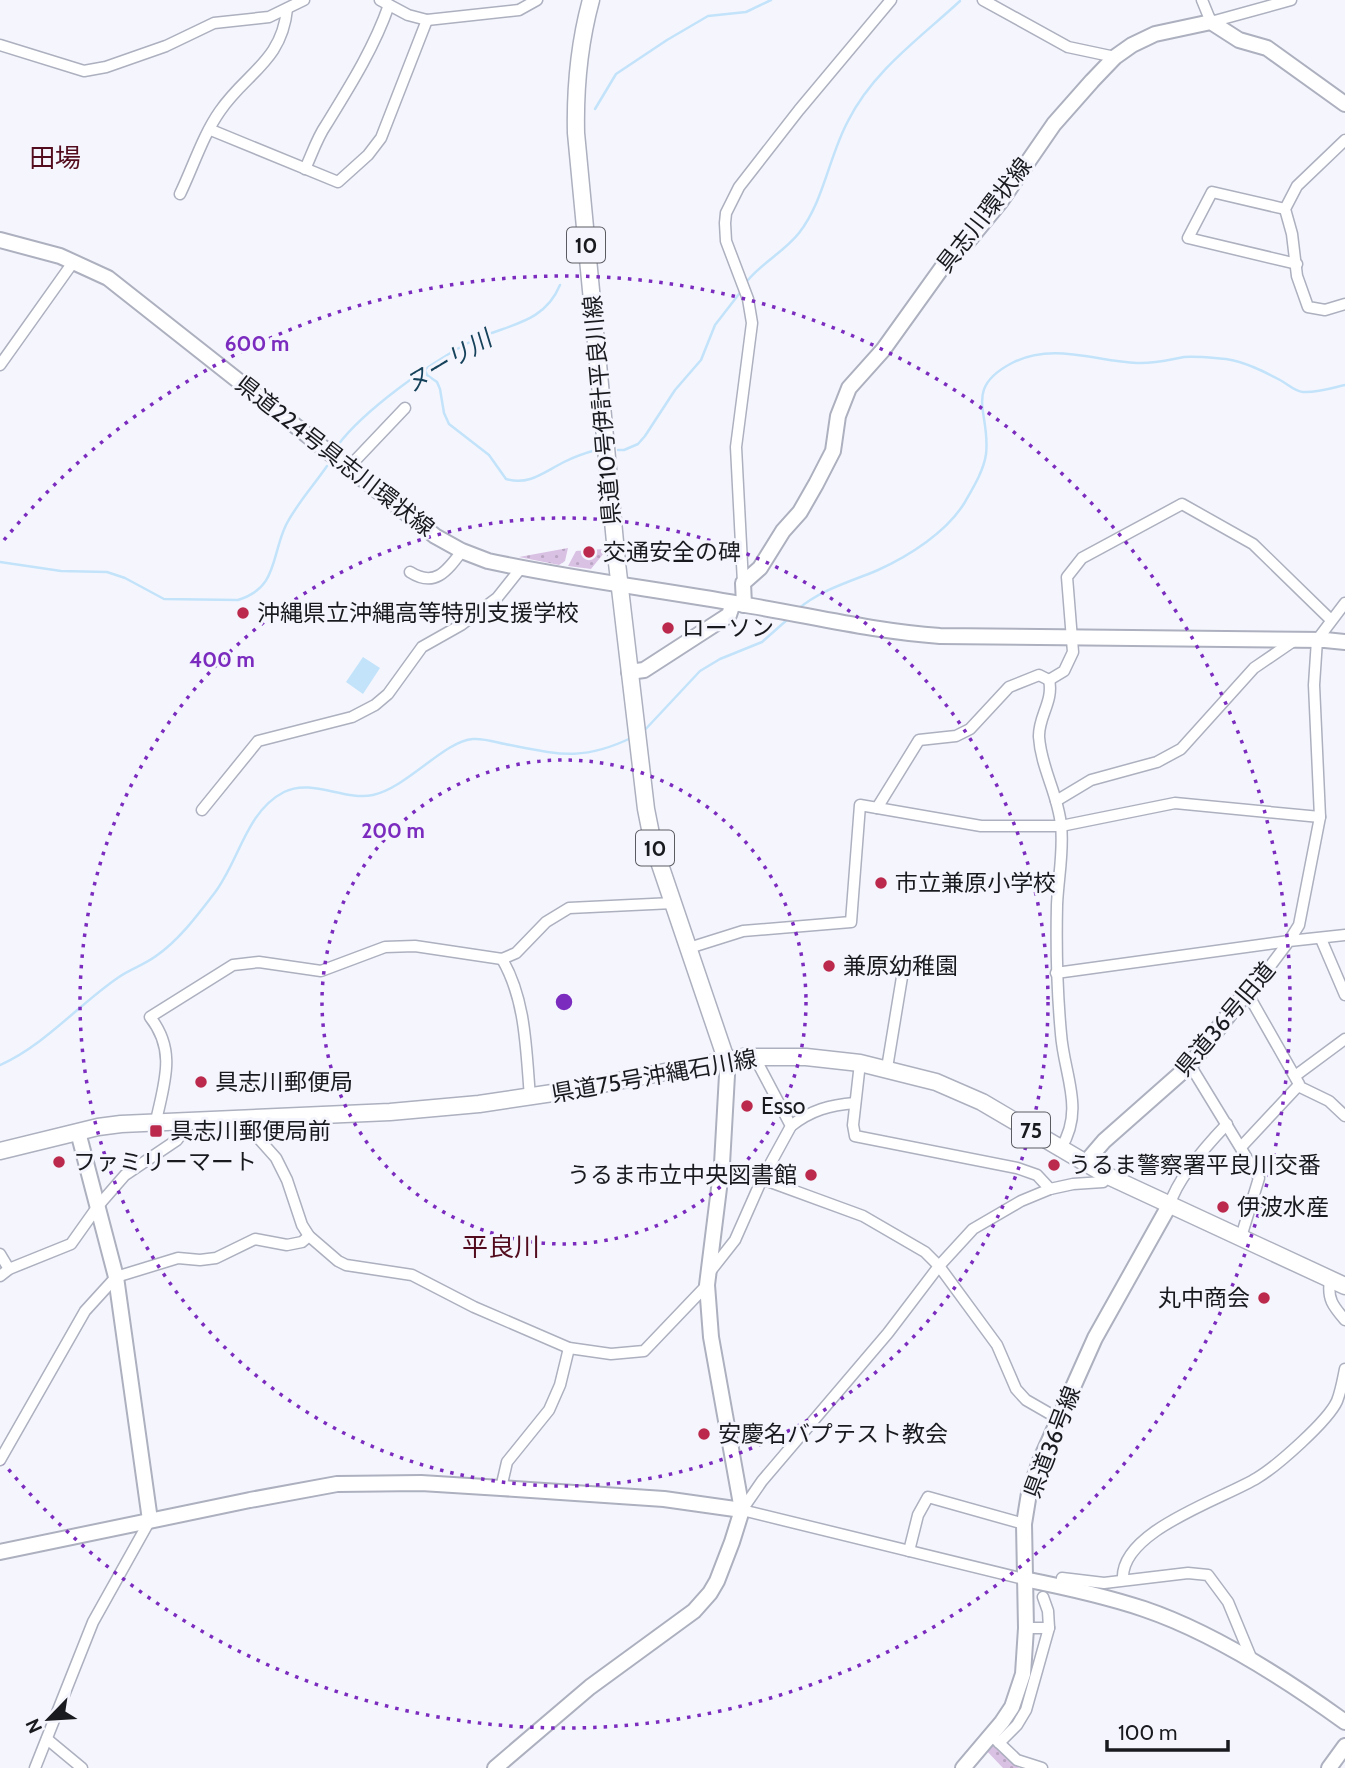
<svg xmlns="http://www.w3.org/2000/svg" width="1345" height="1768" font-family="Cabin,'Noto Sans JP',sans-serif">
<style>
.park{fill:url(#park-dots)}
.water{fill:#c3e3fa}
.lines{fill:none;stroke-linecap:round;stroke-linejoin:round}
.stream{stroke:#c3e3fa;stroke-width:2.5}
.street-casing{stroke:#adb0bf;stroke-width:13}
.secondary-casing{stroke:#adb0bf;stroke-width:18}
.primary-casing{stroke:#adb0bf;stroke-width:19}
.street{stroke:#fff;stroke-width:10}
.secondary{stroke:#fff;stroke-width:14}
.primary{stroke:#fff;stroke-width:16}
.ring{fill:none;stroke:#7b2cbf;stroke-width:3.5;stroke-dasharray:3.5 7}
.poi-dot{fill:#bb2a4c;stroke:#f5f6fd;stroke-width:2.5}
.labels{text-anchor:middle;dominant-baseline:central;stroke-width:6;stroke-linejoin:round;paint-order:stroke}
.shield{fill:#f5f6fd;stroke:#5b5c62;stroke-width:2}
.shield-label{font-size:21px;font-weight:bold;fill:#191a1f}
.street-label{font-size:23px;fill:#191a1f;stroke:#f5f6fd}
.poi-label{font-size:23px;fill:#191a1f;stroke:#f5f6fd;text-anchor:start}
.water-label{font-size:24px;font-style:italic;fill:#16425b;stroke:#f5f6fd}
.quarter-label{font-size:26px;fill:#520c1d;stroke:#f5f6fd}
.centre{fill:#7b2cbf;stroke:#f5f6fd;stroke-width:3.5}
.ring-label{font-size:21px;text-anchor:middle;font-weight:bold;fill:#7b2cbf;stroke:#f5f6fd;stroke-width:6;stroke-linejoin:round;paint-order:stroke}
</style>
<defs>
<pattern id="park-dots" width="8" height="8" patternUnits="userSpaceOnUse" patternTransform="scale(1.75)"><rect width="8" height="8" fill="#d9c1e4"/><path d="M2 2h.1M6 6h.1" fill="none" stroke="#baa5c3" stroke-width="1.8" stroke-linecap="round"/></pattern>
</defs>
<rect width="100%" height="100%" fill="#f5f6fd"/>
<!-- park -->
<g class="park">
<polygon points="568,548 565,561 559,565 519,557"/>
<polygon points="604,549 604,553 591,569 568,566 576,551"/>
<polygon points="994,1738 1024,1763 1018,1768 1003,1768 983,1747"/>
</g>
<!-- water -->
<polygon class="water" points="363,657 380,668 363,694 346,682"/>
<g class="lines">
<!-- stream -->
<g class="stream">
<polyline points="595,109 616,74 667,40 708,16 746,12 771,0"/>
<path d="M748,280C763,262 785,251 799,233C824,201 829,156 848,121C873,71 920,38 960,1"/>
<path d="M425,370L427,375L437,382L440,389L444,413L449,424L489,455L506,479C529,486 544,472 564,462C574,457 585,453 596,450"/>
<path d="M338,445C363,411 430,363 468,343C504,324 543,326 560,285"/>
<polyline points="618,450 624,450 638,444 645,436 675,390 701,360 715,325 739,294"/>
<path d="M0,562L61,571L107,572L125,578L164,599L238,600C278,588 271,556 286,525C296,505 314,485 327,466"/>
<path d="M798,609C822,589 850,582 878,570C909,556 947,532 965,502C973,488 984,470 986,454C991,413 962,389 1012,363C1052,342 1095,361 1137,363C1153,364 1168,360 1184,357C1197,356 1213,358 1226,359C1245,362 1263,371 1280,380C1288,384 1294,391 1303,392C1317,393 1332,388 1345,385"/>
<polyline points="642,733 700,671 720,659 762,642 788,619"/>
<path d="M0,1065C45,1045 79,1004 119,977C130,969 144,965 156,956C178,941 197,916 213,895C239,863 245,812 284,792C312,778 344,801 373,795C408,787 444,741 473,739C485,738 498,743 510,745C561,755 584,761 633,737"/>
</g>
<defs>
<g id="street">
<polyline points="380,0 408,15 427,20 519,10 537,0"/>
<polyline points="983,0 1068,47 1115,57"/>
<polyline points="1202,0 1211,22 1291,0"/>
<polyline points="0,45 84,71 106,67 166,46 214,23 269,17 304,0"/>
<polyline points="211,130 338,182 368,155 381,138 427,20"/>
<polyline points="1345,140 1297,186 1285,209 1292,234 1297,276 1308,307 1325,310 1345,304"/>
<path d="M305,169C312,154 317,138 326,125C350,86 374,48 389,5"/>
<path d="M180,194C193,167 203,135 220,111C246,73 282,61 287,9"/>
<polyline points="1285,209 1212,192 1188,238 1297,264"/>
<polyline points="0,365 74,261"/>
<polyline points="348,468 405,408"/>
<path d="M410,572C435,588 447,571 462,551"/>
<polyline points="743,583 736,447 752,323 748,299 726,241 725,223 726,213 739,187 799,110 891,0"/>
<path d="M1049,680C1054,701 1038,717 1039,737C1041,768 1058,794 1061,825C1064,851 1058,879 1057,905C1056,949 1057,991 1061,1034C1064,1075 1085,1109 1061,1148"/>
<polyline points="1049,680 1064,671 1073,652 1067,577 1082,558 1182,504 1253,544 1331,620"/>
<polyline points="1056,801 1091,780 1157,762 1181,749 1254,668 1295,640"/>
<polyline points="877,808 919,740 956,736 970,729 1009,687 1039,675 1049,680"/>
<polyline points="202,810 258,741 352,717 375,705 388,694 422,647 461,625 497,598 521,568"/>
<polyline points="1321,939 1345,995"/>
<polyline points="689,948 743,931 851,922 860,805 981,826 1061,826 1175,803 1320,817"/>
<path d="M502,959C526,1000 526,1050 530,1097"/>
<polyline points="1056,973 1289,941 1299,925 1320,817 1314,685 1317,640 1345,603"/>
<polyline points="1257,978 1271,965 1289,941 1345,935"/>
<polyline points="1245,994 1249,996 1299,1084 1298,1086 1329,1101 1345,1116"/>
<polyline points="860,1063 853,1125 855,1136 1017,1168 1037,1175 1050,1189"/>
<polyline points="1190,1065 1259,1178 1241,1237"/>
<polyline points="887,1068 902,977"/>
<polyline points="1295,1076 1345,1039"/>
<polyline points="252,1117 251,1130 276,1158 287,1180 302,1225 309,1236 338,1261 346,1265 412,1275 474,1307 569,1348 611,1354 644,1351 707,1285"/>
<path d="M156,1121C164,1083 177,1051 150,1017L233,965L259,962L321,971L385,947L415,946L502,959L516,953L546,922L569,908L673,903"/>
<path d="M791,1126C811,1110 830,1105 855,1103"/>
<polyline points="1242,1146 1298,1086"/>
<polyline points="762,1179 863,1216 925,1252 939,1266 997,1345 1016,1389 1026,1400 1059,1419"/>
<path d="M1170,1204C1178,1177 1207,1145 1227,1124"/>
<polyline points="0,1254 9,1269"/>
<polyline points="709,1273 735,1240 762,1179 791,1126 754,1056"/>
<polyline points="0,1276 9,1269 71,1244 98,1206 125,1175 177,1140 185,1129 188,1120"/>
<path d="M1330,1280C1327,1299 1333,1306 1345,1320"/>
<polyline points="0,1460 85,1311 116,1277 178,1258 200,1260 216,1258 255,1239 287,1245 302,1242 309,1236"/>
<polyline points="501,1488 507,1462 549,1410 560,1385 569,1348"/>
<polyline points="909,1551 918,1515 928,1497 1024,1524"/>
<polyline points="1024,1579 742,1510 762,1481 888,1333 939,1266 973,1229 1021,1201 1050,1189 1073,1184 1103,1182 1108,1176"/>
<path d="M1123,1580C1119,1531 1223,1499 1257,1478C1277,1466 1328,1421 1337,1401C1341,1391 1343,1379 1345,1369"/>
<polyline points="1061,1586 1062,1578 1104,1583 1188,1573 1208,1575 1228,1602 1252,1660"/>
<polyline points="1026,1628 1049,1628"/>
<polyline points="47,1739 82,1768"/>
<polyline points="995,1739 1017,1760 1042,1768"/>
<polyline points="999,1743 1017,1725 1026,1710 1049,1628 1048,1611 1043,1597"/>
<polyline points="35,1768 93,1622 150,1520"/>
</g>
<g id="secondary">
<path d="M0,240L60,256L108,278L435,536L462,551L488,561C571,579 656,589 740,604C808,615 871,631 940,636L1325,640L1345,642"/>
<polyline points="744,605 743,583 760,568 783,531 800,512 816,484 833,451 838,416 849,388 883,350 949,258 969,240 1001,201 1054,124 1092,81 1115,57 1132,45 1155,34 1211,22 1239,40 1267,48 1345,104"/>
<polyline points="629,672 644,670 729,615 733,603"/>
<polyline points="78,1132 116,1277 150,1520"/>
<polyline points="1086,1162 1104,1141 1190,1065 1257,978"/>
<polyline points="0,1552 250,1500 337,1484 421,1483 501,1488 664,1499 742,1510"/>
<path d="M1024,1579C1064,1587 1105,1596 1144,1609C1212,1632 1287,1680 1345,1722"/>
<polyline points="495,1768 590,1687 694,1611 710,1593 717,1581 732,1542 742,1510 711,1337 707,1285 722,1164 727,1075 726,1059"/>
<polyline points="963,1768 1002,1722 1012,1707 1023,1674 1026,1628 1024,1524 1029,1493 1040,1461 1095,1338 1170,1204"/>
<polyline points="1329,1768 1345,1746"/>
</g>
<g id="primary">
<path d="M591,0C579,44 575,87 576,133L617,563L646,809L653,844L726,1059"/>
<polyline points="0,1151 98,1127 121,1124 390,1112 479,1104 566,1091 743,1057 806,1057 860,1063 936,1082 982,1102 1108,1176 1345,1286"/>
</g>
</defs>
<!-- street casing -->
<use href="#street" class="street-casing"/>
<!-- secondary casing -->
<use href="#secondary" class="secondary-casing"/>
<!-- primary casing -->
<use href="#primary" class="primary-casing"/>
<!-- street -->
<use href="#street" class="street"/>
<!-- secondary -->
<use href="#secondary" class="secondary"/>
<!-- primary -->
<use href="#primary" class="primary"/>
</g>
<!-- distance rings -->
<g class="ring">
<circle cx="564" cy="1002" r="242"/>
<circle cx="564" cy="1002" r="484"/>
<path d="M4 540A726 726 0 1 1 4 1464"/>
</g>
<!-- markers -->
<g class="poi-dot">
<circle cx="589" cy="552" r="7"/>
<circle cx="243" cy="613" r="7"/>
<circle cx="668" cy="628" r="7"/>
<circle cx="881" cy="883" r="7"/>
<circle cx="829" cy="966" r="7"/>
<circle cx="201" cy="1082" r="7"/>
<circle cx="747" cy="1106" r="7"/>
<rect x="149" y="1124" width="14" height="14" rx="3.5"/>
<circle cx="59" cy="1162" r="7"/>
<circle cx="1054" cy="1165" r="7"/>
<circle cx="811" cy="1175" r="7"/>
<circle cx="1223" cy="1207" r="7"/>
<circle cx="1264" cy="1298" r="7"/>
<circle cx="704" cy="1434" r="7"/>
</g>
<g class="labels">
<!-- shield labels -->
<g class="shield">
<rect x="567" y="227.5" width="38" height="35" rx="5"/>
<rect x="636" y="830.5" width="38" height="35" rx="5"/>
<rect x="1012" y="1112.5" width="38" height="35" rx="5"/>
</g>
<g class="shield-label">
<text x="586" y="245">10</text>
<text x="655" y="848">10</text>
<text x="1031" y="1130">75</text>
</g>
<!-- street labels -->
<g class="street-label">
<text transform="translate(984 215) rotate(-52)">具志川環状線</text>
<text transform="translate(602 410) rotate(-95)">県道10号伊計平良川線</text>
<text transform="translate(335 456) rotate(38)">県道224号具志川環状線</text>
<text transform="translate(1225 1019) rotate(-50)">県道36号旧道</text>
<text transform="translate(654 1076) rotate(-10)">県道75号沖縄石川線</text>
<text transform="translate(1052 1442) rotate(-69)">県道36号線</text>
</g>
<!-- poi labels -->
<g class="poi-label">
<text x="603" y="552">交通安全の碑</text>
<text x="257" y="613">沖縄県立沖縄高等特別支援学校</text>
<text x="682" y="628">ローソン</text>
<text x="895" y="883">市立兼原小学校</text>
<text x="843" y="966">兼原幼稚園</text>
<text x="215" y="1082">具志川郵便局</text>
<text x="761" y="1106">Esso</text>
<text x="170" y="1131">具志川郵便局前</text>
<text x="73" y="1162">ファミリーマート</text>
<text x="1068" y="1165">うるま警察署平良川交番</text>
<text x="797" y="1175" text-anchor="end">うるま市立中央図書館</text>
<text x="1237" y="1207">伊波水産</text>
<text x="1250" y="1298" text-anchor="end">丸中商会</text>
<text x="718" y="1434">安慶名バプテスト教会</text>
</g>
<!-- water labels -->
<g class="water-label">
<text transform="translate(448 361) rotate(-31)">ヌーリ川</text>
</g>
<!-- quarter labels -->
<g class="quarter-label">
<text x="55" y="158">田場</text>
<text x="501" y="1247">平良川</text>
</g>
</g>
<circle cx="564" cy="1002" r="10" class="centre"/>
<g class="ring-label">
<text x="257" y="351">600 m</text>
<text x="222" y="667">400 m</text>
<text x="393" y="838">200 m</text>
</g>
<!-- north arrow -->
<g transform="translate(49 1719) rotate(245)" stroke="#f5f6fd" stroke-width="5" paint-order="stroke">
<path d="M0-5L12 26L0 18L-12 26Z" fill="#191a1f"/>
<text y="-10" font-size="19" font-weight="bold" text-anchor="middle" fill="#191a1f">N</text>
</g>
<!-- scale -->
<path d="M1107 1740v10h121v-10" fill="none" stroke="#191a1f" stroke-width="3.5"/>
<text x="1118" y="1740" font-size="21" fill="#191a1f" stroke="#f5f6fd" stroke-width="5" paint-order="stroke">100 m</text>
</svg>
